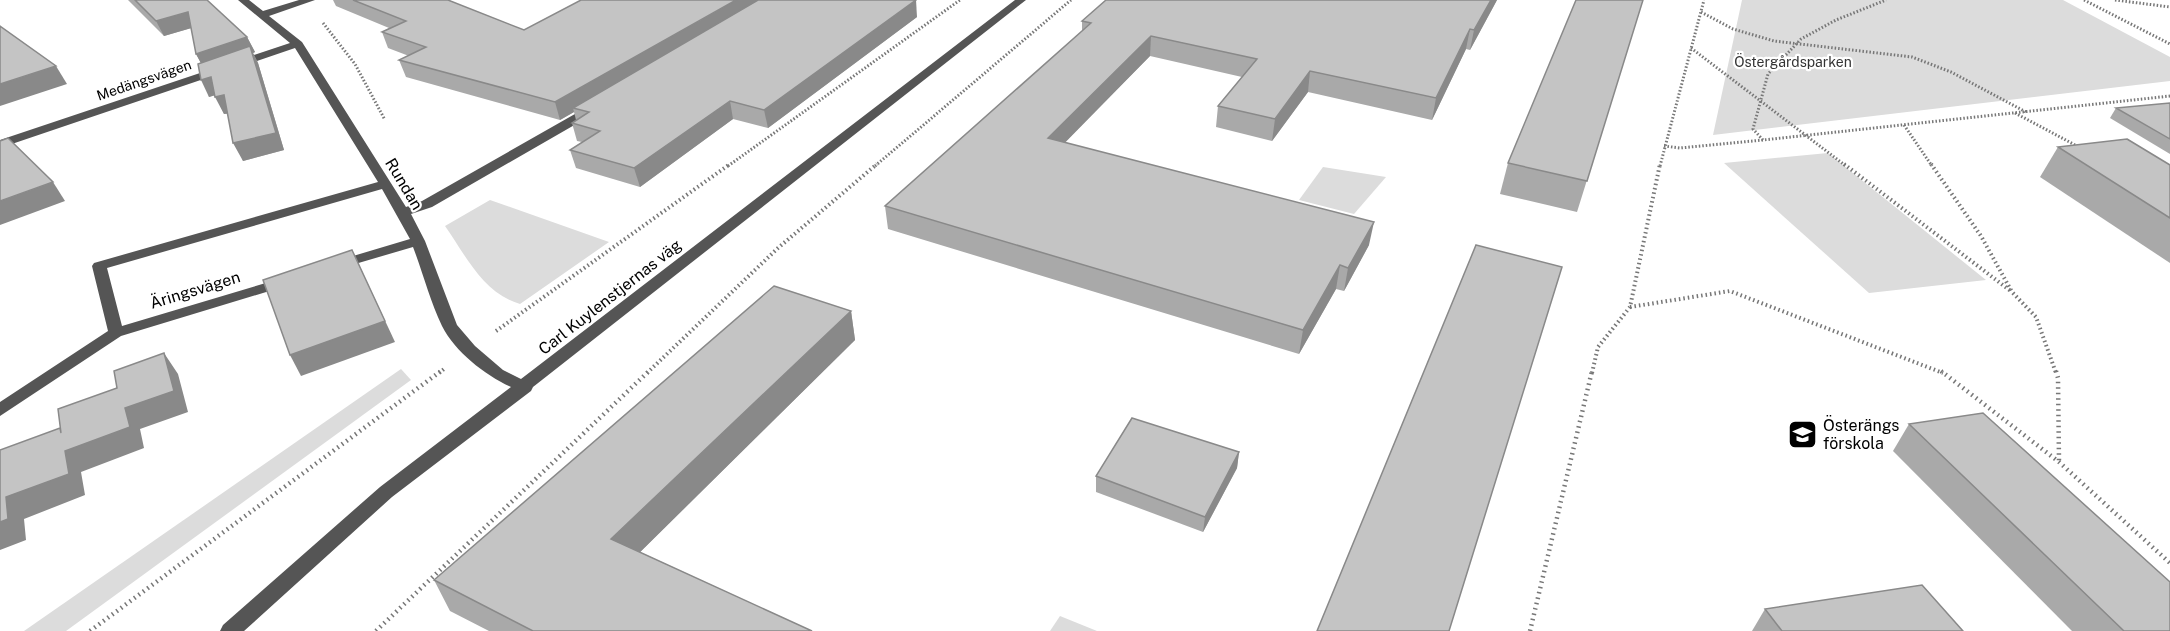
<svg xmlns="http://www.w3.org/2000/svg" width="2170" height="631" font-family="'Public Sans',sans-serif">
<style>
.green{fill:#dcdcdc}
.lines{fill:none;stroke-linecap:round;stroke-linejoin:round}
.path-far2{stroke:#777;stroke-width:3;stroke-dasharray:1.5 2;stroke-linecap:butt}
.path-far1{stroke:#777;stroke-width:4;stroke-dasharray:1.5 3;stroke-linecap:butt}
.path{stroke:#777;stroke-width:4.5;stroke-dasharray:1.5 4;stroke-linecap:butt}
.minor{fill:#555;fill-rule:evenodd}
.wall{fill:#a9a9a9}
.shaded-wall{fill:#898989}
.building{fill:#c4c4c4;stroke:#898989;stroke-width:1.5}
.labels{text-anchor:middle;dominant-baseline:central;stroke-width:4.5;stroke-linejoin:round;paint-order:stroke}
.far-park-label{font-size:14px;fill:#333;stroke:#fff}
.far-street-label{font-size:14px;fill:#000;stroke:#fff}
.street-label{font-size:16px;fill:#000;stroke:#fff}
.poi-label{font-size:16px;fill:#000;stroke:#fff;text-anchor:start}
</style>
<rect width="100%" height="100%" fill="#fff"/>
<!-- green -->
<g class="green">
<polygon points="1742,0 2063,0 2170,57 2170,81 1713,135"/>
<polygon points="1828,153 1986,280 1869,293 1724,163"/>
<polygon points="1323,167 1386,177 1354,214 1299,200"/>
<path d="M490,200L609,242L520,304C483,293 466,256 445,226Z"/>
<polygon points="401,369 411,380 66,631 24,631"/>
<polygon points="1060,616 1097,631 1050,631"/>
</g>
<g class="lines">
<!-- path-far2 -->
<g class="path-far2">
<polyline points="2084,0 2170,44"/>
<polyline points="2115,0 2170,7"/>
<polyline points="1701,12 1733,29 1774,41 1912,57 1951,72 2026,112"/>
<polyline points="323,23 355,64 385,120"/>
<polyline points="1691,48 1846,166"/>
<polyline points="2015,113 2077,146"/>
<polyline points="1904,125 1932,166"/>
<polyline points="1763,140 1753,129 1768,74 1801,39 1836,20 1886,0"/>
<polyline points="1664,146 1680,148 1763,140 2170,96"/>
<polyline points="728,166 960,0"/>
<polyline points="875,166 1071,0"/>
<polyline points="1660,166 1704,0"/>
</g>
<!-- path-far1 -->
<g class="path-far1">
<polyline points="1844,164 2012,292"/>
<polyline points="1931,164 1981,236 2012,292 2036,317 2056,373"/>
<polyline points="1630,307 1730,291 1943,373"/>
<polyline points="496,331 730,164"/>
<polyline points="439,373 444,369"/>
<polyline points="647,373 778,248 877,164"/>
<polyline points="1592,373 1598,347 1630,307 1660,164"/>
</g>
<!-- path -->
<g class="path">
<polyline points="1941,371 2059,462 2170,563"/>
<polyline points="2056,371 2058,378 2059,461"/>
<polyline points="90,631 441,371"/>
<polyline points="376,631 649,371"/>
<polyline points="1530,631 1592,371"/>
</g>
<!-- minor -->
<path class="minor" d="M238,0H249L263,11L299,0H315L269,16L302,42L406,207L422,201L589,106H597V112L432,207L411,214L425,241L457,325L475,346L503,370L521,379L1015,0H1026L533,387L531,391L392,497L244,631H220L223,625L380,487L511,387C485,375 455,352 442,326C430,301 423,273 413,247L338,269L331,265L333,262L410,239L382,189L107,268L122,326L279,279L284,278L291,282L289,285L121,336L0,416V402L108,331L92,266L94,263L378,182L295,48L0,148V140L290,43Z"/>
</g>
<!-- wall -->
<g class="wall">
<polygon points="128,0 207,0 247,37 255,52 253,53 258,63 284,150 243,161 228,114 224,114 215,95 209,97 201,63 196,54 191,28 164,36"/>
<polygon points="333,0 448,0 524,30 917,17 768,128 733,119 640,187 576,168 570,150 582,142 577,141 572,123 576,120 574,112 560,120 406,77 399,60 409,56 388,48 382,32 389,28 336,6"/>
<polygon points="1106,0 1497,0 1470,50 1466,49 1432,120 1308,92 1272,141 1216,127 1218,106 1242,77 1150,56 1065,142 1369,245 1344,291 1336,289 1299,354 888,229 885,206 1082,31 1082,21"/>
<polygon points="1643,0 1577,212 1500,194 1508,163"/>
<polygon points="2170,103 2170,154 2110,118 2116,108"/>
<polygon points="2058,147 2170,165 2170,263 2040,177"/>
<polygon points="851,311 855,340 640,552 812,631 489,631 450,611 434,580"/>
<polygon points="1909,424 2170,631 2072,631 1893,451"/>
<polygon points="1239,452 1237,468 1203,532 1096,492 1096,476"/>
<polygon points="1765,609 1963,631 1752,631"/>
</g>
<!-- shaded-wall -->
<g class="shaded-wall">
<polygon points="736,0 768,0 573,108 574,112 560,120 555,102"/>
<polygon points="916,0 917,17 768,128 764,110"/>
<polygon points="1491,0 1497,0 1470,50 1474,30"/>
<polygon points="188,12 195,27 164,36 156,21"/>
<polygon points="1470,29 1466,49 1432,120 1436,98"/>
<polygon points="1151,36 1150,56 1048,160 1048,138"/>
<polygon points="247,37 255,52 253,53 258,63 284,150 243,161 233,143 276,133 204,69 196,54"/>
<polygon points="56,66 67,84 0,106 0,84"/>
<polygon points="1310,71 1308,92 1272,141 1275,119"/>
<polygon points="211,77 219,94 209,97 201,80"/>
<polygon points="224,95 233,112 224,114 215,97"/>
<polygon points="730,101 733,119 640,187 634,168"/>
<polygon points="53,182 65,201 0,225 0,201"/>
<polygon points="1374,222 1369,245 1344,291 1348,268"/>
<polygon points="352,250 395,342 301,376 290,355"/>
<polygon points="1340,265 1336,289 1299,354 1303,330"/>
<polygon points="851,311 855,340 623,569 611,539"/>
<polygon points="164,353 178,374 188,412 140,429 144,448 81,472 85,495 24,519 26,540 0,550 0,522 6,497 65,451 125,408"/>
<polygon points="1239,452 1237,468 1203,532 1205,517"/>
</g>
<!-- building -->
<g class="building">
<polygon points="135,0 207,0 247,37 196,54 188,12 156,21"/>
<polygon points="353,0 448,0 524,30 581,0 736,0 555,102 399,60 426,47 382,32 406,21"/>
<polygon points="758,0 916,0 764,110 730,101 634,168 570,150 600,131 572,123 589,112 573,108"/>
<polygon points="1106,0 1491,0 1474,30 1470,29 1436,98 1310,71 1275,119 1218,106 1257,59 1151,36 1048,138 1374,222 1348,268 1340,265 1303,330 885,206 1091,23 1082,21"/>
<polygon points="1576,0 1643,0 1587,181 1508,163"/>
<polygon points="0,26 56,66 0,84"/>
<polygon points="250,46 276,133 233,143 224,95 215,97 211,77 201,80 198,64"/>
<polygon points="2170,103 2170,139 2116,108"/>
<polygon points="8,138 53,182 0,201 0,141"/>
<polygon points="2127,139 2170,165 2170,218 2058,147"/>
<polygon points="1476,245 1562,267 1449,631 1317,631"/>
<polygon points="352,250 385,321 290,355 263,280"/>
<polygon points="774,286 851,311 611,539 812,631 533,631 434,580"/>
<polygon points="164,353 174,391 125,408 130,427 65,451 69,474 6,497 8,519 0,522 0,450 60,428 61,433 58,409 117,388 114,371"/>
<polygon points="1983,413 2170,582 2170,631 2124,631 1909,424"/>
<polygon points="1132,418 1239,452 1205,517 1096,476"/>
<polygon points="1922,585 1963,631 1782,631 1765,609"/>
</g>
<!-- icons -->
<defs>
<symbol id="school-square" viewBox="-11 -11 22 22"><rect x="-9" y="-9" width="18" height="18" rx="4" fill="#000" stroke="#fff"/><path d="M0-5L7-2L0 1L-7-2ZM-4 1L0 2.5L4 1V4Q0 6-4 4Z" fill="#fff"/></symbol>
</defs>
<g fill-rule="evenodd">
<use href="#school-square" x="1786" y="418" width="33" height="33"/>
</g>
<g class="labels">
<!-- far-park labels -->
<g class="far-park-label">
<text x="1793" y="62">Östergårdsparken</text>
</g>
<!-- far-street labels -->
<g class="far-street-label">
<text transform="translate(144 80) rotate(-19)">Medängsvägen</text>
</g>
<!-- street labels -->
<g class="street-label">
<text transform="translate(404 184) rotate(59)">Rundan</text>
<text transform="translate(195 290) rotate(-17)">Äringsvägen</text>
<text transform="translate(610 297) rotate(-38)">Carl Kuylenstjernas väg</text>
</g>
<!-- poi labels -->
<g class="poi-label">
<text x="1823" y="425">Österängs<tspan x="1823" dy="18">förskola</tspan></text>
</g>
</g>
</svg>
